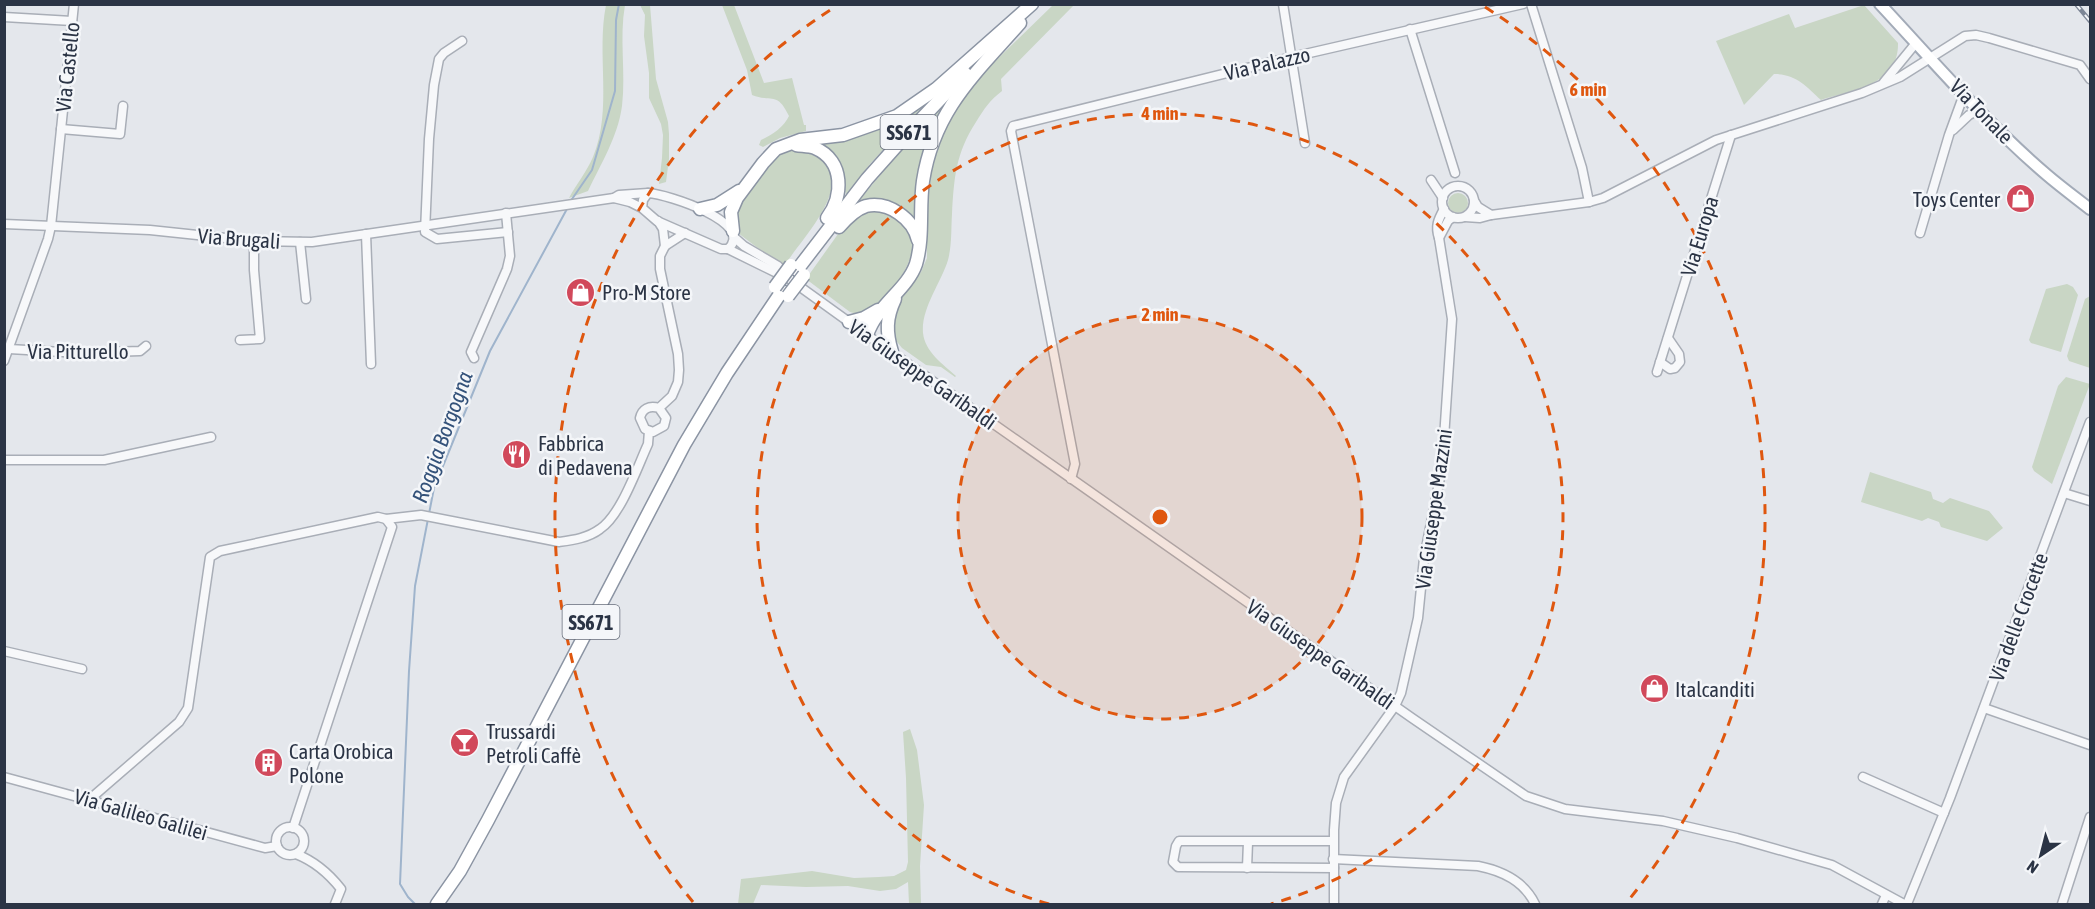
<svg xmlns="http://www.w3.org/2000/svg" width="2095" height="909" font-family="'Asap Condensed',sans-serif">
<style>
.green{fill:#c9d6c5}
.lines{fill:none;stroke-linecap:round;stroke-linejoin:round}
.stream{stroke:#9fb4cc;stroke-width:2}
.minor-casing{stroke:#a9aeb7;stroke-width:11}
.major-casing{stroke:#a3abb8;stroke-width:14}
.highway-casing{stroke:#8b94a3;stroke-width:15}
.minor{stroke:#f7f8fa;stroke-width:8}
.major{stroke:#fff;stroke-width:10}
.highway{stroke:#fff;stroke-width:12}
.rail-casing{stroke:#7d8696;stroke-width:4.5}
.rail{stroke:#f4f6f9;stroke-width:2;stroke-dasharray:7;stroke-linecap:butt}
.highway-bridge-casing{stroke:#8b94a3;stroke-width:15;stroke-linecap:butt}
.highway-bridge{stroke:#fff;stroke-width:12}
.ring{fill:none;stroke:#df570f;stroke-width:3;stroke-dasharray:10 8}
.labels{text-anchor:middle;dominant-baseline:central;stroke-width:5;stroke-linejoin:round;paint-order:stroke}
.shield{fill:#f4f6f9;stroke:#676e7b;stroke-width:1.5}
.shield-label{font-size:20px;font-weight:bold;fill:#2b3445}
.street-label{font-size:21px;fill:#2b3445;stroke:#f4f6f9}
.poi-label{font-size:21px;fill:#2b3445;stroke:#f4f6f9;text-anchor:start}
.water-label{font-size:22px;font-style:italic;fill:#34527a;stroke:#f4f6f9}
.centre{fill:#df570f;stroke:#f4f6f9;stroke-width:3}
.ring-label{font-size:18px;text-anchor:middle;font-weight:bold;fill:#df570f;stroke:#f4f6f9;stroke-width:5;stroke-linejoin:round;paint-order:stroke}
</style>
<rect width="100%" height="100%" fill="#e4e7ec"/>
<!-- green -->
<g class="green">
<path d="M606,5H625C619,38 626,72 622,106C618,136 601,164 588,191L569,198C576,185 587,171 593,157C613,109 596,55 606,5Z"/>
<polygon points="640,5 650,5 656,79 668,122 669,134 669,159 666,182 659,184 662,158 663,135 661,124 649,98 649,73 644,36 645,15"/>
<path d="M722,5H734L764,83L792,78L804,125H806V131L780,138L763,147L759,145L761,140C772,135 784,127 789,116C777,91 773,103 752,95L747,70Z"/>
<path d="M1053,5H1074L1001,79L1002,91C990,100 984,109 976,122C956,153 954,177 952,214C951,229 952,245 948,260C941,283 921,308 923,333C925,352 943,364 956,376L955,377L941,367L926,365L902,348L894,338L891,320L900,298L921,272L927,258V186L932,163L940,139L958,103L983,73Z"/>
<path d="M1864,5L1898,43C1899,85 1853,90 1821,100C1806,86 1796,74 1774,74L1744,105L1716,41L1789,14L1795,28Z"/>
<polygon points="928,101 870,164 846,195 841,169 818,145 846,139"/>
<path d="M944,104L914,220C896,198 882,200 856,204L908,142Z"/>
<path d="M791,149C875,163 809,230 783,267L738,233L735,211L742,196L779,154Z"/>
<circle cx="1458" cy="203" r="10"/>
<path d="M882,211C920,225 919,251 898,281C893,288 888,297 881,303C876,308 868,311 861,315L850,312L806,279L843,227L862,212Z"/>
<polygon points="2067,284 2073,287 2078,295 2061,352 2031,343 2029,340 2046,289"/>
<polygon points="2090,296 2090,368 2069,361 2067,356 2085,299"/>
<polygon points="2066,377 2090,384 2052,484 2034,471 2032,467 2058,386"/>
<polygon points="1870,472 1931,492 1933,499 1943,503 1950,498 1989,511 2003,528 1987,541 1941,527 1939,522 1928,518 1922,521 1861,502"/>
<polygon points="910,729 917,750 924,805 920,866 921,904 909,904 908,882 896,889 880,891 848,886 806,887 761,885 753,904 738,904 741,879 812,871 854,878 879,877 894,876 906,870 908,862 906,778 903,732"/>
</g>
<g class="lines">
<!-- stream -->
<g class="stream">
<polyline points="570,202 592,170 615,91 616,20 619,4"/>
<polyline points="415,904 408,897 400,884 409,671 415,586 434,488 490,351 568,207"/>
</g>
<defs>
<g id="minor">
<polyline points="1283,4 1305,143"/>
<polyline points="1531,4 1582,168 1589,202"/>
<polyline points="4,17 72,21"/>
<polyline points="1410,29 1455,173"/>
<polyline points="462,41 444,53 439,59 434,85 429,139 425,232 437,239 508,232"/>
<polyline points="1884,82 1916,43"/>
<polyline points="61,129 120,134 123,106"/>
<polyline points="1953,130 1969,115 1979,110"/>
<polyline points="1431,180 1443,198"/>
<circle cx="1458" cy="202" r="16"/>
<path d="M614,198L630,202L642,208L657,221L721,249H728C757,223 667,194 648,193L643,200L642,208"/>
<path d="M1444,209C1438,220 1435,226 1439,238L1448,221L1453,217"/>
<polyline points="1491,215 1589,202 1603,198 1716,140 1862,93 1900,77 1965,36 1976,35 1989,38 2080,65 2090,79"/>
<polyline points="1465,217 1480,218 1491,215 1478,207 1475,202"/>
<polyline points="658,221 663,229 665,246 685,233"/>
<polyline points="4,224 150,230 254,241 312,242 614,198 619,195 648,193"/>
<polyline points="1920,233 1949,135 1964,94"/>
<polyline points="366,234 371,364"/>
<polyline points="735,238 744,246 778,266 792,281 867,335 1412,718 1526,796 1565,809 1663,821 1737,838 1832,865 1904,904"/>
<polyline points="300,242 306,299"/>
<polyline points="728,249 787,278"/>
<polyline points="240,340 260,339 254,270 254,241"/>
<polyline points="9,349 80,353 140,351 146,346"/>
<polyline points="474,358 471,352 507,269 510,256 506,213"/>
<polyline points="4,361 48,239 51,226 74,4"/>
<polyline points="1660,362 1670,369 1675,368 1680,362 1679,354 1668,338"/>
<polyline points="1657,372 1731,135"/>
<path d="M659,408L666,418L664,426L653,432L645,429L640,418C642,409 649,405 659,408L672,396L678,382L679,370L678,354L660,269V256L665,246"/>
<polyline points="4,460 104,460 211,437"/>
<polyline points="1071,479 1075,464 1011,131 1013,126 1292,57 1523,4"/>
<polyline points="2064,493 2090,501"/>
<path d="M386,519L421,515L559,542C573,540 588,538 600,529C621,515 637,468 648,444L649,431"/>
<polyline points="4,651 82,669"/>
<polyline points="1984,708 2090,745"/>
<polyline points="4,777 265,848 277,846"/>
<polyline points="1863,777 1944,813"/>
<polyline points="90,799 179,722 188,708 210,557 220,551 378,517 386,519 392,527 293,828"/>
<circle cx="290" cy="841" r="14"/>
<polyline points="1333,841 1179,841 1176,846 1173,862 1178,867 1334,868"/>
<path d="M296,854C314,861 330,875 341,889L335,904"/>
<path d="M1333,859L1478,866C1503,871 1524,881 1535,904"/>
<polyline points="1247,868 1248,842"/>
<polyline points="1334,904 1334,830 1336,803 1344,777 1395,706 1401,693 1418,618 1424,558 1442,468 1452,319 1439,238"/>
<polyline points="1882,904 1886,895"/>
<polyline points="1907,904 1950,798 2090,422"/>
<polyline points="2062,904 2090,817"/>
</g>
<path id="major" d="M1880,4C1934,62 1987,124 2047,175C2061,187 2076,198 2090,209"/>
<g id="highway">
<path d="M796,145C802,146 810,146 815,148C845,161 843,197 827,218"/>
<polyline points="700,209 717,205 739,191"/>
<path d="M839,227C846,219 856,209 866,206C889,201 913,219 918,240"/>
<polyline points="733,231 731,212 737,198 763,163 776,149 800,140 843,135 897,116 936,89 1032,4"/>
<polyline points="797,270 867,179 908,133 965,73"/>
<polyline points="849,322 864,318 878,310"/>
<path d="M867,335C877,305 907,290 916,264C924,237 919,208 923,181C934,110 975,74 1020,23"/>
<path d="M892,352C886,332 886,318 895,299"/>
<polyline points="437,904 460,871 488,820 684,445 727,373 782,291"/>
</g>
</defs>
<!-- minor casing -->
<use href="#minor" class="minor-casing"/>
<!-- major casing -->
<use href="#major" class="major-casing"/>
<!-- highway casing -->
<use href="#highway" class="highway-casing"/>
<!-- minor -->
<use href="#minor" class="minor"/>
<!-- major -->
<use href="#major" class="major"/>
<!-- highway -->
<use href="#highway" class="highway"/>
<defs>
<polyline id="rail" points="2076,4 2090,21"/>
</defs>
<!-- rail casing -->
<use href="#rail" class="rail-casing"/>
<!-- rail -->
<use href="#rail" class="rail"/>
<defs>
<g id="highway-bridge">
<polyline points="775,287 791,265"/>
<polyline points="788,296 804,275"/>
</g>
</defs>
<!-- highway-bridge casing -->
<use href="#highway-bridge" class="highway-bridge-casing"/>
<!-- highway-bridge -->
<use href="#highway-bridge" class="highway-bridge"/>
</g>
<!-- distance rings -->
<circle cx="1160" cy="517" r="202" fill="#df570f" fill-opacity=".12"/>
<g class="ring">
<circle cx="1160" cy="517" r="202"/>
<path d="M1049 904A403 403 0 1 1 1271 904"/>
<path d="M693 902A605 605 0 0 1 835 7M1485 7A605 605 0 0 1 1627 902"/>
</g>
<!-- icons -->
<defs>
<symbol id="shop-disc" viewBox="-11 -11 22 22"><circle r="9.5" fill="#d1495b" stroke="#f4f6f9"/><path d="M-5-2.5h2.3a2.7 3.5 0 0 1 5.4 0H5L5.5 6h-11ZM-1.5-2.5h3a1.5 2.3 0 0 0-3 0Z" fill="#fff"/></symbol>
<symbol id="restaurant-disc" viewBox="-11 -11 22 22"><circle r="9.5" fill="#d1495b" stroke="#f4f6f9"/><path d="M-5-6h1v4h1v-4h1v4h1v-4h1v5L-1.5 .5V6h-2V.5L-5-1ZM5-6V6H3V1.5H1.5Q1.5-4 5-6Z" fill="#fff"/></symbol>
<symbol id="bar-disc" viewBox="-11 -11 22 22"><circle r="9.5" fill="#d1495b" stroke="#f4f6f9"/><path d="M-6-5H6L.8 .8V4.5H3.5V6h-7V4.5H-.8V.8Z" fill="#fff"/></symbol>
<symbol id="building-disc" viewBox="-11 -11 22 22"><circle r="9.5" fill="#d1495b" stroke="#f4f6f9"/><path d="M-4-6H4V6H1V3H-1V6H-4ZM-2.5-4.3h1.7v1.8h-1.7ZM.8-4.3h1.7v1.8H.8ZM-2.5-1h1.7V.8h-1.7ZM.8-1h1.7V.8H.8Z" fill="#fff"/></symbol>
</defs>
<g fill-rule="evenodd">
<use href="#shop-disc" x="2004" y="182" width="33" height="33"/>
<use href="#shop-disc" x="564" y="276" width="33" height="33"/>
<use href="#restaurant-disc" x="500" y="438" width="33" height="33"/>
<use href="#shop-disc" x="1638" y="672" width="33" height="33"/>
<use href="#bar-disc" x="448" y="726" width="33" height="33"/>
<use href="#building-disc" x="252" y="746" width="33" height="33"/>
</g>
<g class="labels">
<!-- shield labels -->
<g class="shield">
<rect x="880.5" y="115" width="57" height="34" rx="4.5"/>
<rect x="562.5" y="605" width="57" height="34" rx="4.5"/>
</g>
<g class="shield-label">
<text x="909" y="132">SS671</text>
<text x="591" y="622">SS671</text>
</g>
<!-- street labels -->
<g class="street-label">
<text transform="translate(1267 63) rotate(-13)">Via Palazzo</text>
<text transform="translate(67 67) rotate(-84)">Via Castello</text>
<text transform="translate(1982 111) rotate(46)">Via Tonale</text>
<text transform="translate(1699 236) rotate(-73)">Via Europa</text>
<text transform="translate(239 238) rotate(4)">Via Brugali</text>
<text x="78" y="351">Via Pitturello</text>
<text transform="translate(923 374) rotate(35)">Via Giuseppe Garibaldi</text>
<text transform="translate(1433 509) rotate(-82)">Via Giuseppe Mazzini</text>
<text transform="translate(2018 617) rotate(-70)">Via delle Crocette</text>
<text transform="translate(1321 654) rotate(35)">Via Giuseppe Garibaldi</text>
<text transform="translate(141 814) rotate(16)">Via Galileo Galilei</text>
</g>
<!-- poi labels -->
<g class="poi-label">
<text x="2000" y="199" text-anchor="end">Toys Center</text>
<text x="602" y="292">Pro-M Store</text>
<text x="538" y="443">Fabbrica<tspan x="538" dy="24">di Pedavena</tspan></text>
<text x="1675" y="689">Italcanditi</text>
<text x="486" y="731">Trussardi<tspan x="486" dy="24">Petroli Caffè</tspan></text>
<text x="289" y="751">Carta Orobica<tspan x="289" dy="24">Polone</tspan></text>
</g>
<!-- water labels -->
<g class="water-label">
<text transform="translate(442 437) rotate(-70)">Roggia Borgogna</text>
</g>
</g>
<circle cx="1160" cy="517" r="9" class="centre"/>
<g class="ring-label">
<text x="1588" y="96">6 min</text>
<text x="1160" y="120">4 min</text>
<text x="1160" y="321">2 min</text>
</g>
<!-- border -->
<rect width="2095" height="909" fill="none" stroke="#2b3445" stroke-width="12"/>
<!-- north arrow -->
<g transform="translate(2041 855) rotate(215)" stroke="#f4f6f9" stroke-width="4.5" paint-order="stroke">
<path d="M0-4.5L10 22L0 15L-10 22Z" fill="#2b3445"/>
<text y="-9" font-size="16" font-weight="bold" text-anchor="middle" fill="#2b3445">N</text>
</g>
</svg>
